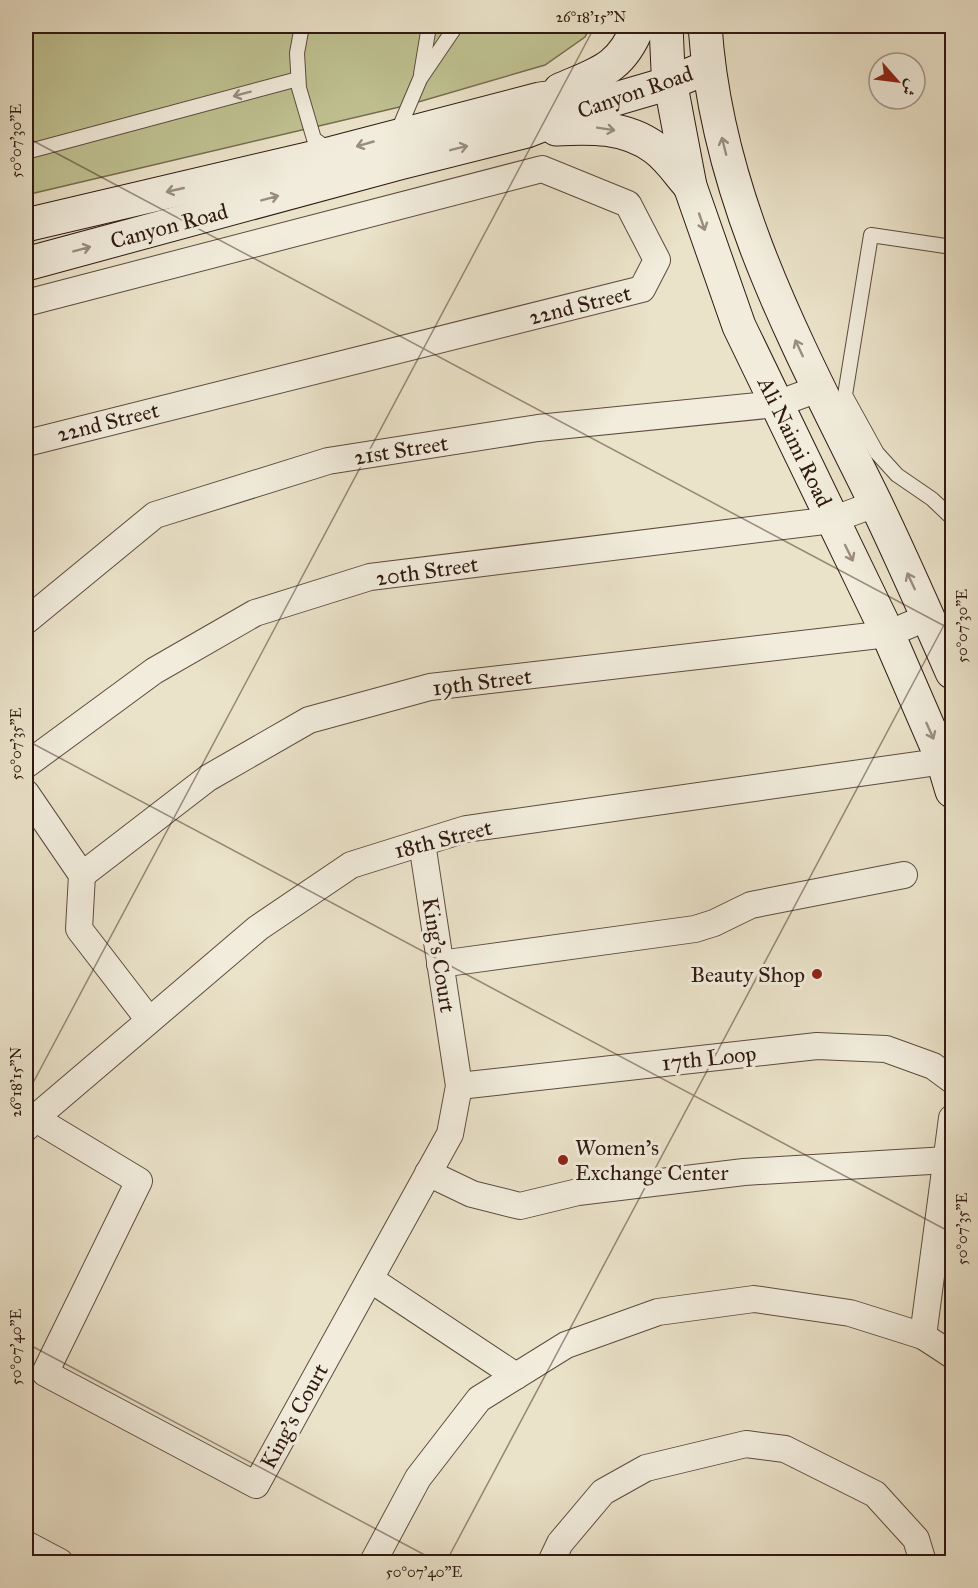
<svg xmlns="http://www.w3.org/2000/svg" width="978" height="1588" font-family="'IM FELL Great Primer',Amiri,serif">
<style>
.green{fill:#bfc191;stroke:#776d50;stroke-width:1.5}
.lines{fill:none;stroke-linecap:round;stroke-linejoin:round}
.service-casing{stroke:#5e4b3e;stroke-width:16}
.minor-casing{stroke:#5e4b3e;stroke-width:28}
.secondary-casing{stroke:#2f1910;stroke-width:35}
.service{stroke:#f1ecdc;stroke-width:14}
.minor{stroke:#f1ecdc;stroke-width:26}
.secondary{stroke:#f1ecdc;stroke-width:33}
.oneway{stroke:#9a8d80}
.ticks{fill:none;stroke:#2f1910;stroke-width:1.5;stroke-opacity:0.45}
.poi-dot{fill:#8f2418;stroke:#f1ecdc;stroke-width:2}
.labels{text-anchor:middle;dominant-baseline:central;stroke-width:6;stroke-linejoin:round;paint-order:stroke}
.street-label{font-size:22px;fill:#2f1910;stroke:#f1ecdc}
.poi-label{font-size:22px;fill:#2f1910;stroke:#f1ecdc;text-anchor:end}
.neatline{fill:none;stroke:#2f1910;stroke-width:2}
.ticks-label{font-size:15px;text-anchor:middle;fill:#2f1910}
</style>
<rect width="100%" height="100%" fill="#eae2c9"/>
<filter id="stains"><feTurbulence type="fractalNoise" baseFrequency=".00333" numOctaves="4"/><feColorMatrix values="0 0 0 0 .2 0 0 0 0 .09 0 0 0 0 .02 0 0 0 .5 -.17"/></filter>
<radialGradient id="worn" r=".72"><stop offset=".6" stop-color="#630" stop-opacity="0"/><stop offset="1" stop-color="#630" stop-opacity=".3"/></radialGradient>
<!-- green -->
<polygon class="green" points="26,26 591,26 585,37 545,65 408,105 26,195"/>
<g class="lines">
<defs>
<g id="service">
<polyline points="302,26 297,53 299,88 314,139 331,151"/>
<polyline points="421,74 429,26"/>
<polyline points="397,133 420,79 456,26"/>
<polyline points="26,152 298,79"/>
<polyline points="952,247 871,235 845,395 877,453 897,475 932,499 952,518"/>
</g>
<g id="minor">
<polyline points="26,303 542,169 628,204 657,260 642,289 27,443"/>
<polyline points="26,621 155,515 328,461 538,428 777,404 818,389"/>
<polyline points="26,765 154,671 255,613 370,577 832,520 875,504"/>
<polyline points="26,793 82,875 79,929 149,1020"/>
<polyline points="82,875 208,778 309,720 430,687 888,634 928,617"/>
<polyline points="440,964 695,929 714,923 751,905 904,875"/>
<polyline points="459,1086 817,1046 886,1049 933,1066 952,1080"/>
<polyline points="26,1113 139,1181 45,1373 256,1485 450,1134 459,1086 422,843"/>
<polyline points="26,1128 35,1118 258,928 351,865 466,829 952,760"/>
<polyline points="428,1173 472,1194 520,1206 578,1192 744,1172 947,1160"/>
<polyline points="370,1279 516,1376"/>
<polyline points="923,1336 952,1118"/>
<polyline points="26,1544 60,1562"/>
<polyline points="373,1562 418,1478 479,1399 566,1345 658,1312 754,1299 850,1313 923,1336 952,1355"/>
<polyline points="551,1562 560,1543 603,1492 646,1468 746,1444 785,1449 875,1494 916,1539 923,1562"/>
</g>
<g id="secondary">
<polyline points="666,26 668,70 690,186 739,326 888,634 943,761 952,791"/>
<path d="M705,26C717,202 799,347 875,502C902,558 927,615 952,672"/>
<path d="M560,90C599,73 621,69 638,26"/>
<path d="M556,129C590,127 625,126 655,148C669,158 679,174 690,186"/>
<polyline points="26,225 333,153 540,99 589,93"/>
<polyline points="26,264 399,163 527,131 588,107 670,83 708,67"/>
</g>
</defs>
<!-- service casing -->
<use href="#service" class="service-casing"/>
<!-- minor casing -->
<use href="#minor" class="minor-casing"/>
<!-- secondary casing -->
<use href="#secondary" class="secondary-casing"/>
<!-- service -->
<use href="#service" class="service"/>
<!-- minor -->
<use href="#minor" class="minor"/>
<!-- secondary -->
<use href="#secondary" class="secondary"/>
</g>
<!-- one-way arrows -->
<defs><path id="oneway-shaft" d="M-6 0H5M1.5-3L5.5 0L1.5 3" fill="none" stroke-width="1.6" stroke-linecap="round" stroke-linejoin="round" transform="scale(1.5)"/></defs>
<g class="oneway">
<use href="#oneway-shaft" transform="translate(242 94) rotate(165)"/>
<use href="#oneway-shaft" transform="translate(606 129) rotate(9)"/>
<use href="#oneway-shaft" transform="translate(365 144) rotate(164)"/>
<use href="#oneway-shaft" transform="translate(724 146) rotate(-104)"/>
<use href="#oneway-shaft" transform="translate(459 148) rotate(-14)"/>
<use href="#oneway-shaft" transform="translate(175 190) rotate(167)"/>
<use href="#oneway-shaft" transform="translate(270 198) rotate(-15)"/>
<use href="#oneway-shaft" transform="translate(702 222) rotate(71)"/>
<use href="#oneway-shaft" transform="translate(82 249) rotate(-15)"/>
<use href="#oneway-shaft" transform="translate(799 348) rotate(-115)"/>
<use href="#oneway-shaft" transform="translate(849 553) rotate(64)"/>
<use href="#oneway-shaft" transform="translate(911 581) rotate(-115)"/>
<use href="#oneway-shaft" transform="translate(930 731) rotate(66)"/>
</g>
<!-- ticks -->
<path class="ticks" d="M950,26L952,27M26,137L952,630M26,740L952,1233M26,1096L595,26M26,1343L438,1562M446,1562L952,610"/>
<!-- markers -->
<g class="poi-dot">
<circle cx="817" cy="974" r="6"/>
<circle cx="563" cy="1160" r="6"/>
</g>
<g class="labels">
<!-- street labels -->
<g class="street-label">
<text transform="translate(635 92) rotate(-19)">Canyon Road</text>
<text transform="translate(169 226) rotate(-15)">Canyon Road</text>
<text transform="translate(580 305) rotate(-14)">22nd Street</text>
<text transform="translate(108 422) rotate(-14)">22nd Street</text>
<text transform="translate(795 442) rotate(64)">Ali Naimi Road</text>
<text transform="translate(401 450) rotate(-9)">21st Street</text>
<text transform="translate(427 571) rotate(-8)">20th Street</text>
<text transform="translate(482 682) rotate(-7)">19th Street</text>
<text transform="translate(443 839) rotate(-14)">18th Street</text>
<text transform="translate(439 955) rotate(81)">King's Court</text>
<text transform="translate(709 1058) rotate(-6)">17th Loop</text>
<text transform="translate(294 1416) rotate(-61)">King's Court</text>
</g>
<!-- poi labels -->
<g class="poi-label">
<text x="805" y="974">Beauty Shop</text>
<text x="575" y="1147" text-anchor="start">Women's<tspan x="575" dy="25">Exchange Center</tspan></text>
</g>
</g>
<!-- margin -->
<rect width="978" height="1588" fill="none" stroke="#eae2c9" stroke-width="66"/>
<!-- north arrow -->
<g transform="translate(897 81) rotate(118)"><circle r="28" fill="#f1ecdc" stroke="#a3988a" stroke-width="1.5"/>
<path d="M0-4.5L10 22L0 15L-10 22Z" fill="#8f2418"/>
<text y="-9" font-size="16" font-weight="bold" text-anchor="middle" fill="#2f1910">ش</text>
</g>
<rect x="33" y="33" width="912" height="1522" class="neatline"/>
<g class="ticks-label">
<text x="591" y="22">26°18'15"N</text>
<text transform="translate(16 141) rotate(-90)" y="5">50°07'30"E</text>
<text transform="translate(962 626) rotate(-90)" y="5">50°07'30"E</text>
<text transform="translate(16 744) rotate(-90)" y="5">50°07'35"E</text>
<text transform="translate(16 1082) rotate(-90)" y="5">26°18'15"N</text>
<text transform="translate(962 1229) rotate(-90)" y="5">50°07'35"E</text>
<text transform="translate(16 1347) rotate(-90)" y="5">50°07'40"E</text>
<text x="424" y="1577">50°07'40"E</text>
</g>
<rect width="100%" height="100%" filter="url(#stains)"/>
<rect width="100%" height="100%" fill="url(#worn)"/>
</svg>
